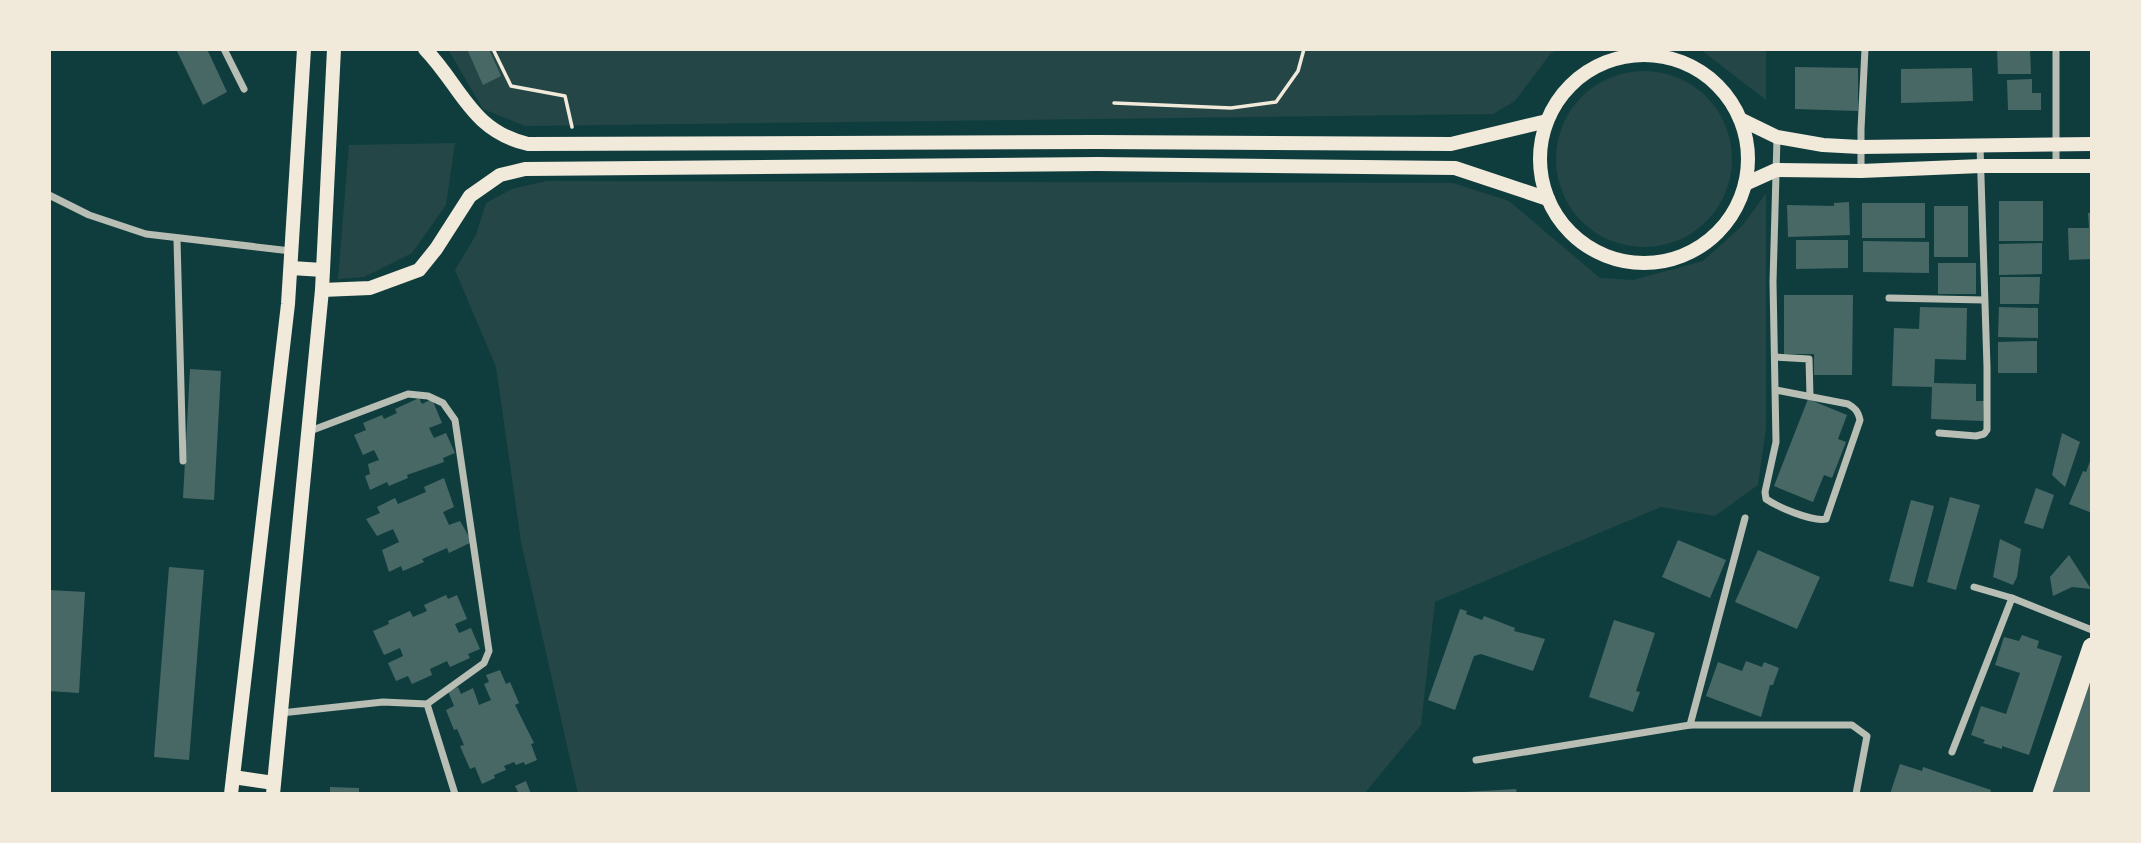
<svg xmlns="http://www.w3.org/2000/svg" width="2141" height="843" font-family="'PT Sans Narrow',sans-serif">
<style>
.green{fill:#244646}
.building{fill:#486865}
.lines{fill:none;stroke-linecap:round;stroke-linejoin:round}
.path{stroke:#f1e9da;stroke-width:3.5}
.minor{stroke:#b8beb3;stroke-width:7}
.secondary{stroke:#f1e9da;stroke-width:14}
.trunk{stroke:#f1e9da;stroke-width:19}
</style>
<rect width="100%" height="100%" fill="#0f3d3e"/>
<!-- green -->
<g class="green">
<polygon points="448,49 1560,49 1551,53 1515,101 1493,114 525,126 483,109"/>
<polygon points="1700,49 1766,49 1766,100"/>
<circle cx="1644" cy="159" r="88"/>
<polygon points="455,143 446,205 412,253 364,277 338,279 349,145"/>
<polygon points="546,181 1453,183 1509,201 1600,278 1633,280 1703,261 1743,225 1766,193 1766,428 1758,485 1715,516 1661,507 1435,602 1421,725 1364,794 578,794 521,542 496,367 455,270 476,235 486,203 512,189"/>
</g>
<!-- building -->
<g class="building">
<polygon points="176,49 207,49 227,92 203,105"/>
<polygon points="467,49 489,49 501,76 483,85"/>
<polygon points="1997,49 2030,49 2031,74 1998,74"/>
<polygon points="1795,67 1858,68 1858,111 1795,109"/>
<polygon points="1972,68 1973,101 1901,103 1901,69"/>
<polygon points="2032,79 2032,93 2041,93 2041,110 2008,110 2007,80"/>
<rect x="1999" y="201" width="44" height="40"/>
<polygon points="1849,202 1850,235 1788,237 1787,205 1834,206 1834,203"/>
<rect x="1862" y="203" width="63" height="35"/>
<rect x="1934" y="206" width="34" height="51"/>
<polygon points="2088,213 2092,213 2092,259 2069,260 2068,228 2089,228"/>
<polygon points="1796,240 1848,240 1848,268 1796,269"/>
<polygon points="1863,241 1929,242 1929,273 1863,272"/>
<polygon points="2042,243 2042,274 1999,275 1999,244"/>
<rect x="1938" y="263" width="38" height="31"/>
<polygon points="2000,277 2040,277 2039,304 2000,304"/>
<polygon points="1784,295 1853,295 1852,375 1814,375 1814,354 1784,354"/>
<polygon points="1920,307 1967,308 1966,360 1935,359 1934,383 1976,384 1976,401 1984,401 1983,421 1931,419 1932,387 1892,386 1894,328 1919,329"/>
<polygon points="1999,307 2038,308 2038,338 1998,337"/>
<polygon points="2037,341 2037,373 1998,373 1998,342"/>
<polygon points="190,369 221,371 214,500 183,498"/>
<polygon points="419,398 422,404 432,399 442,423 429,428 434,438 446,433 455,453 443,458 444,462 407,475 408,478 389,486 387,482 370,490 365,476 370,474 368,464 379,460 374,450 363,455 354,435 366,430 363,423 382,415 384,419 397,413 395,409"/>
<polygon points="1808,399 1847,415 1838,439 1846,442 1832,478 1824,475 1813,502 1774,486"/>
<polygon points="2062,433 2080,442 2065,487 2052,475"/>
<polygon points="2092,456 2092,513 2069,504 2083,471 2086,472"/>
<polygon points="444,478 454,507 443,512 449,525 460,521 472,542 449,553 447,548 422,559 424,562 403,571 401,566 389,572 382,550 399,542 393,529 377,536 366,519 380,513 377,507 395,498 398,504 426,492 424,487"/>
<polygon points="2036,488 2054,495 2043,529 2024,523"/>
<polygon points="1950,497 1980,505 1956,590 1927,582"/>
<polygon points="1911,500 1934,506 1913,587 1889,581"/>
<polygon points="2000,539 2021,549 2017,577 2013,585 1993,577"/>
<polygon points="1678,540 1726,560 1710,598 1662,577"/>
<polygon points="1758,550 1820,577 1797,629 1735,602"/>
<polygon points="2069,555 2091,589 2072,587 2053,596 2050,577"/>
<polygon points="169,567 204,570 189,760 154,757"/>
<polygon points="49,590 85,592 79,693 49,691"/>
<polygon points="446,595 448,599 457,595 467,619 455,624 459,633 471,628 480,649 468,654 470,658 450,667 447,661 430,669 432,675 412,684 408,676 396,681 388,663 403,656 400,648 384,655 373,631 389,624 388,621 410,611 413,617 427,611 424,605"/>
<polygon points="1460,609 1467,611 1466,614 1482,620 1484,616 1515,628 1514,631 1545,639 1533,671 1481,654 1474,656 1455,710 1428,700"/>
<polygon points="1614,620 1655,633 1636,691 1640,692 1633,712 1589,697"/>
<polygon points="2092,632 2092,794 2035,794"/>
<polygon points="2022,635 2039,641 2037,648 2062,656 2029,755 2002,746 2002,749 1983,743 1985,740 1971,735 1981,706 2006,714 2020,673 1995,665 2004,637 2019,641"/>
<polygon points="1746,661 1762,667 1764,662 1779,668 1773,685 1770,685 1761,717 1706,696 1718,662 1742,671"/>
<polygon points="500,670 506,684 510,682 519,703 515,705 534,743 531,744 537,760 525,765 524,762 516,765 514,762 504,766 506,770 494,775 495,778 482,784 475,767 470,769 460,746 464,745 457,729 454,730 446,710 454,706 448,691 458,687 461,694 473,688 479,705 491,700 484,684 489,682 486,675"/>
<polygon points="1900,764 1922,771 1923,767 1991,790 1990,794 1890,794"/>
<polygon points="526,781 531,794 519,794 515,786"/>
<polygon points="330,787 359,788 359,794 330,794"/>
<polygon points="1516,789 1517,794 1465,794 1465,792"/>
</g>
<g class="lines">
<!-- path -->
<g class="path">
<polyline points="493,49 511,86 565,96 572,127"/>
<polyline points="1114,103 1231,108 1276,102 1298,71 1304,49"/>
</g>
<!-- minor -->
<g class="minor">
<polyline points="224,49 244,89"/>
<polyline points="2056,49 2056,166"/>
<polyline points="1861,171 1861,129 1865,49"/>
<polyline points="49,195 89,215 146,234 291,251"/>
<polyline points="177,240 183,461"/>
<polyline points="1889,298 1984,300"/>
<polyline points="1775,357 1809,359 1810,396"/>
<path d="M1776,390L1848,404C1855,408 1858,411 1860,420L1826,519C1812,522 1778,507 1766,499L1765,492L1776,442L1773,282L1777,138"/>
<polyline points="310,431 408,394 428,396 443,403 455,420 489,651 484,663 427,704"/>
<polyline points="1939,433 1976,436 1984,434 1987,430 1987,367 1980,146"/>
<polyline points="2012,598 2092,630"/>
<polyline points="281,713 383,702 427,704 455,794"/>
<polyline points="1690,725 1745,518"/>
<polyline points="1952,752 2012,598 1974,587"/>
<polyline points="1476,760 1690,725 1852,725 1867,736 1856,794"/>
</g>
<!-- secondary -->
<g class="secondary">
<path d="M425,49C461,86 471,131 528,144L1097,142L1451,144L1547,121"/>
<circle cx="1644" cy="159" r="104"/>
<polyline points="1740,119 1777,137 1823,145 1860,147 2092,144"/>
<polyline points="1745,184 1776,170 1861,171 1981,166 2092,166"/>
<polyline points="291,268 323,270"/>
<polyline points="322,290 370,288 419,270 436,249 470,196 500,175 525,169 1098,164 1455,168 1548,199"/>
<polyline points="233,777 274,783"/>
<polyline points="231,794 288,304 304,49"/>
<polyline points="273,794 322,290 334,49"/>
</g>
<!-- trunk -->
<polyline class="trunk" points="2042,794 2092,647"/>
</g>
<!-- border -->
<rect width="2141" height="843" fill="none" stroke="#f1e9da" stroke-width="102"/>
</svg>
